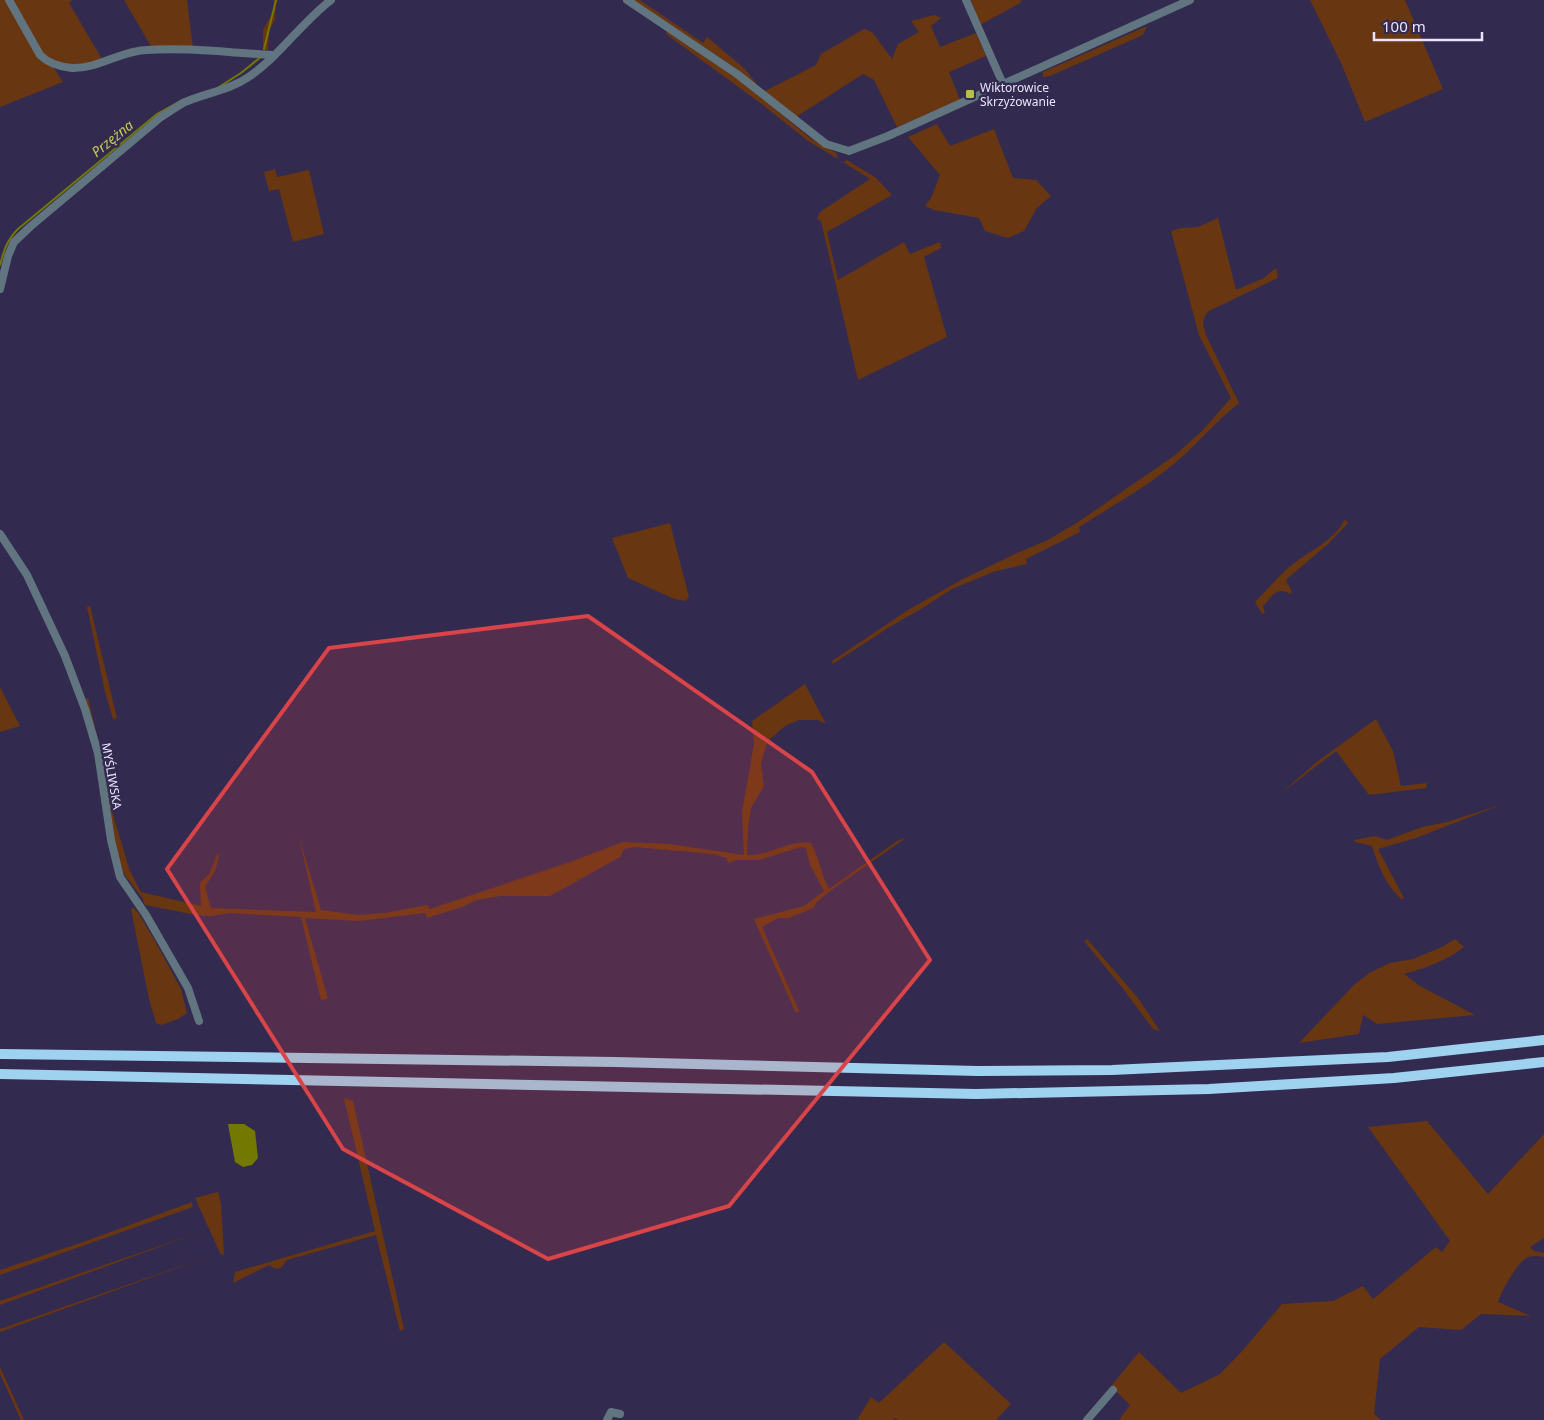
<svg xmlns="http://www.w3.org/2000/svg" width="1544" height="1420" font-family="'Noto Sans',sans-serif">
<style>
.green{fill:#683611}
.water{fill:#727800}
.lines{fill:none;stroke-linecap:round;stroke-linejoin:round}
.stream{stroke:#727800;stroke-width:2}
.minor{stroke:#617580;stroke-width:8}
.highway{stroke:#9fd2ee;stroke-width:10}
.marked{fill:#d94448;fill-opacity:0.2;stroke:#d94448;stroke-width:4;stroke-linejoin:round}
.poi-dot{fill:#b8c147;stroke:#332a4f;stroke-width:2}
.labels{text-anchor:middle;dominant-baseline:central;stroke-width:5;stroke-linejoin:round;paint-order:stroke}
.poi-label{font-size:12px;fill:#e8e4fd;stroke:#332a4f;text-anchor:start}
.street-label{font-size:12px;fill:#e8e4fd;stroke:#332a4f}
.water-label{font-size:14px;font-style:italic;fill:#c2cb4f;stroke:#332a4f}
</style>
<rect width="100%" height="100%" fill="#332a4f"/>
<!-- green -->
<g class="green">
<polygon points="0,0 5,0 40,60 54,68 63,82 0,107"/>
<path d="M12,0H72L69,3L102,59C86,65 69,67 52,61C40,56 19,13 12,0Z"/>
<polygon points="124,0 187,0 193,48 152,48"/>
<polygon points="274,0 278,0 276,5 275,20 269,30 268,50 263,50 263,30 273,12"/>
<polygon points="633,0 640,0 703,43 707,37 745,69 758,86 735,68"/>
<polygon points="971,0 1020,0 1022,2 980,25"/>
<polygon points="1310,0 1405,0 1443,89 1365,122 1342,65"/>
<polygon points="934,15 941,18 931,26 940,47 976,33 986,56 949,72 960,100 897,127 874,80 863,74 796,117 763,92 816,65 821,54 864,29 872,32 892,59 898,44 919,32 911,21"/>
<polygon points="1147,26 1143,35 1050,76 1043,77 1043,72"/>
<polygon points="667,31 741,81 810,138 836,153 838,159 808,141 763,105 666,34"/>
<polygon points="937,124 950,146 994,129 1013,178 1036,180 1051,196 1037,208 1024,231 1008,238 985,231 979,218 934,210 925,206 931,198 940,175 908,137"/>
<polygon points="847,160 876,178 892,195 827,232 838,280 904,242 910,254 940,242 941,248 924,257 947,337 858,380 821,221 817,219 820,212 870,179 843,162"/>
<polygon points="275,169 277,177 309,170 324,234 293,242 279,189 269,191 264,172"/>
<path d="M1218,218L1236,290L1264,278L1276,268L1278,278L1209,311C1201,319 1203,325 1206,335L1239,403C1219,419 1202,438 1183,456C1152,484 1114,505 1079,527L1080,532L1026,559L1027,564L993,572L952,589L921,609L891,626L833,664L832,661L908,610L961,580L1017,553L1048,540L1078,522L1174,456L1202,431L1231,398L1199,335L1171,231L1181,228L1198,227Z"/>
<path d="M1345,519L1348,523L1328,544L1288,578L1286,580L1292,592L1290,594C1276,586 1273,596 1263,606L1265,613L1262,614L1255,602C1267,590 1279,575 1293,564C1311,550 1335,540 1345,519Z"/>
<polygon points="670,523 689,597 685,601 674,599 628,578 612,538"/>
<polygon points="90,606 117,718 113,719 105,692 87,607"/>
<path d="M805,684L826,724L818,720H799L785,726L767,742L761,764L764,786L751,808L748,827L747,855C769,856 789,839 811,843C819,857 821,874 829,889L897,841L906,838L830,891L817,902L813,908L789,918H778L762,927L799,1011L796,1013L754,919L804,906L824,891L810,865L806,848L801,847L759,860H736L729,863L726,858L714,854L634,847L624,849L620,857L550,896H500L477,900L462,907L427,918L425,913L359,921L305,918L328,999L321,1000L301,917L229,913L212,916H201L145,905L143,899L124,874L113,842L83,700L88,698L106,775L113,815L130,871L141,892L201,906L200,883L209,874L218,853L219,857L215,871L205,887L211,908L316,912L299,837L321,910L358,915L385,913L427,905L430,909L573,861L623,842L669,844L744,855L742,812L754,744L752,721Z"/>
<polygon points="0,687 20,726 0,732"/>
<polygon points="1376,719 1393,751 1401,786 1427,783 1426,788 1369,795 1336,751 1280,794 1318,761"/>
<path d="M1503,804L1416,838L1378,849L1404,898L1401,899C1385,884 1379,867 1372,846L1355,842L1354,840L1375,836L1387,840L1422,827L1447,822Z"/>
<polygon points="133,907 139,914 155,941 181,989 187,1013 178,1019 161,1025 156,1023 149,999 131,909"/>
<polygon points="1087,939 1138,998 1160,1031 1153,1029 1124,990 1084,941"/>
<path d="M1455,939L1464,947C1446,961 1426,968 1404,974L1420,986L1475,1015L1377,1024L1363,1015L1359,1034L1299,1043L1354,985L1369,973L1390,963L1413,959L1442,947Z"/>
<polygon points="344,1098 353,1101 404,1329 400,1331 376,1235 287,1260 281,1268 276,1269 269,1265 233,1283 235,1272 375,1231"/>
<path d="M1427,1121L1488,1194L1544,1134V1238L1530,1247L1534,1251L1544,1253V1257C1537,1256 1531,1255 1525,1259C1516,1265 1501,1292 1498,1302L1531,1316L1481,1314L1461,1330L1419,1327L1380,1359L1374,1414L1381,1420H1119L1130,1405L1111,1386L1139,1352L1181,1393L1220,1374L1244,1349L1282,1304L1333,1301L1363,1286L1373,1299L1436,1247L1442,1252L1450,1241L1368,1127Z"/>
<polygon points="218,1192 221,1204 224,1254 221,1255 195,1198"/>
<polygon points="192,1202 193,1207 0,1275 0,1270 86,1241"/>
<polygon points="203,1231 0,1305 0,1301"/>
<polygon points="213,1255 0,1332 0,1329"/>
<polygon points="944,1342 1011,1404 996,1420 899,1420 894,1418 893,1420 857,1420 871,1397 879,1403"/>
<polygon points="0,1367 24,1420 21,1420 0,1374"/>
</g>
<!-- water -->
<polygon class="water" points="244,1124 255,1131 258,1158 252,1165 243,1167 235,1162 228,1124"/>
<g class="lines">
<!-- stream -->
<g class="stream">
<polyline points="264,49 276,0"/>
<polyline points="219,87 241,73 262,56"/>
<path d="M0,265C4,250 7,240 18,229L157,114L184,99"/>
</g>
<!-- minor -->
<g class="minor">
<path d="M9,0L40,55C49,64 60,67 72,68C98,69 120,51 146,50C188,47 231,53 273,55"/>
<polyline points="627,0 737,74 826,144 849,151 888,136 1190,0"/>
<polyline points="966,0 1003,84"/>
<path d="M0,289L8,256L14,242L31,226L161,117C168,113 176,107 183,103C204,93 228,91 247,78C278,58 301,23 331,0"/>
<polyline points="0,534 27,575 65,656 85,709 98,753 111,840 120,877 146,915 188,988 199,1021"/>
<polyline points="607,1420 611,1412 620,1414"/>
<polyline points="1087,1420 1113,1390"/>
</g>
<!-- highway -->
<g class="highway">
<polyline points="0,1054 615,1062 978,1071 1112,1070 1388,1057 1544,1040"/>
<polyline points="0,1074 976,1094 1209,1089 1394,1078 1544,1062"/>
</g>
</g>
<!-- marked area -->
<path class="marked" d="M588,616L812,772L930,960L729,1206L548,1259L343,1149L167,869L329,648Z"/>
<!-- markers -->
<rect class="poi-dot" x="965" y="89" width="10" height="10" rx="2.5"/>
<g class="labels">
<!-- poi labels -->
<g class="poi-label">
<text x="980" y="87">Wiktorowice<tspan x="980" dy="14">Skrzyżowanie</tspan></text>
</g>
<!-- street labels -->
<g class="street-label">
<text transform="translate(112 776) rotate(80)">MYŚLIWSKA</text>
</g>
<!-- water labels -->
<g class="water-label">
<text transform="translate(112 138) rotate(-39)">Przężna</text>
</g>
</g>
<!-- scale -->
<path d="M1374 32v8h108v-8" fill="none" stroke="#e8e4fd" stroke-width="2.5"/>
<text x="1382" y="32" font-size="15" fill="#e8e4fd" stroke="#332a4f" stroke-width="4" paint-order="stroke">100 m</text>
</svg>
